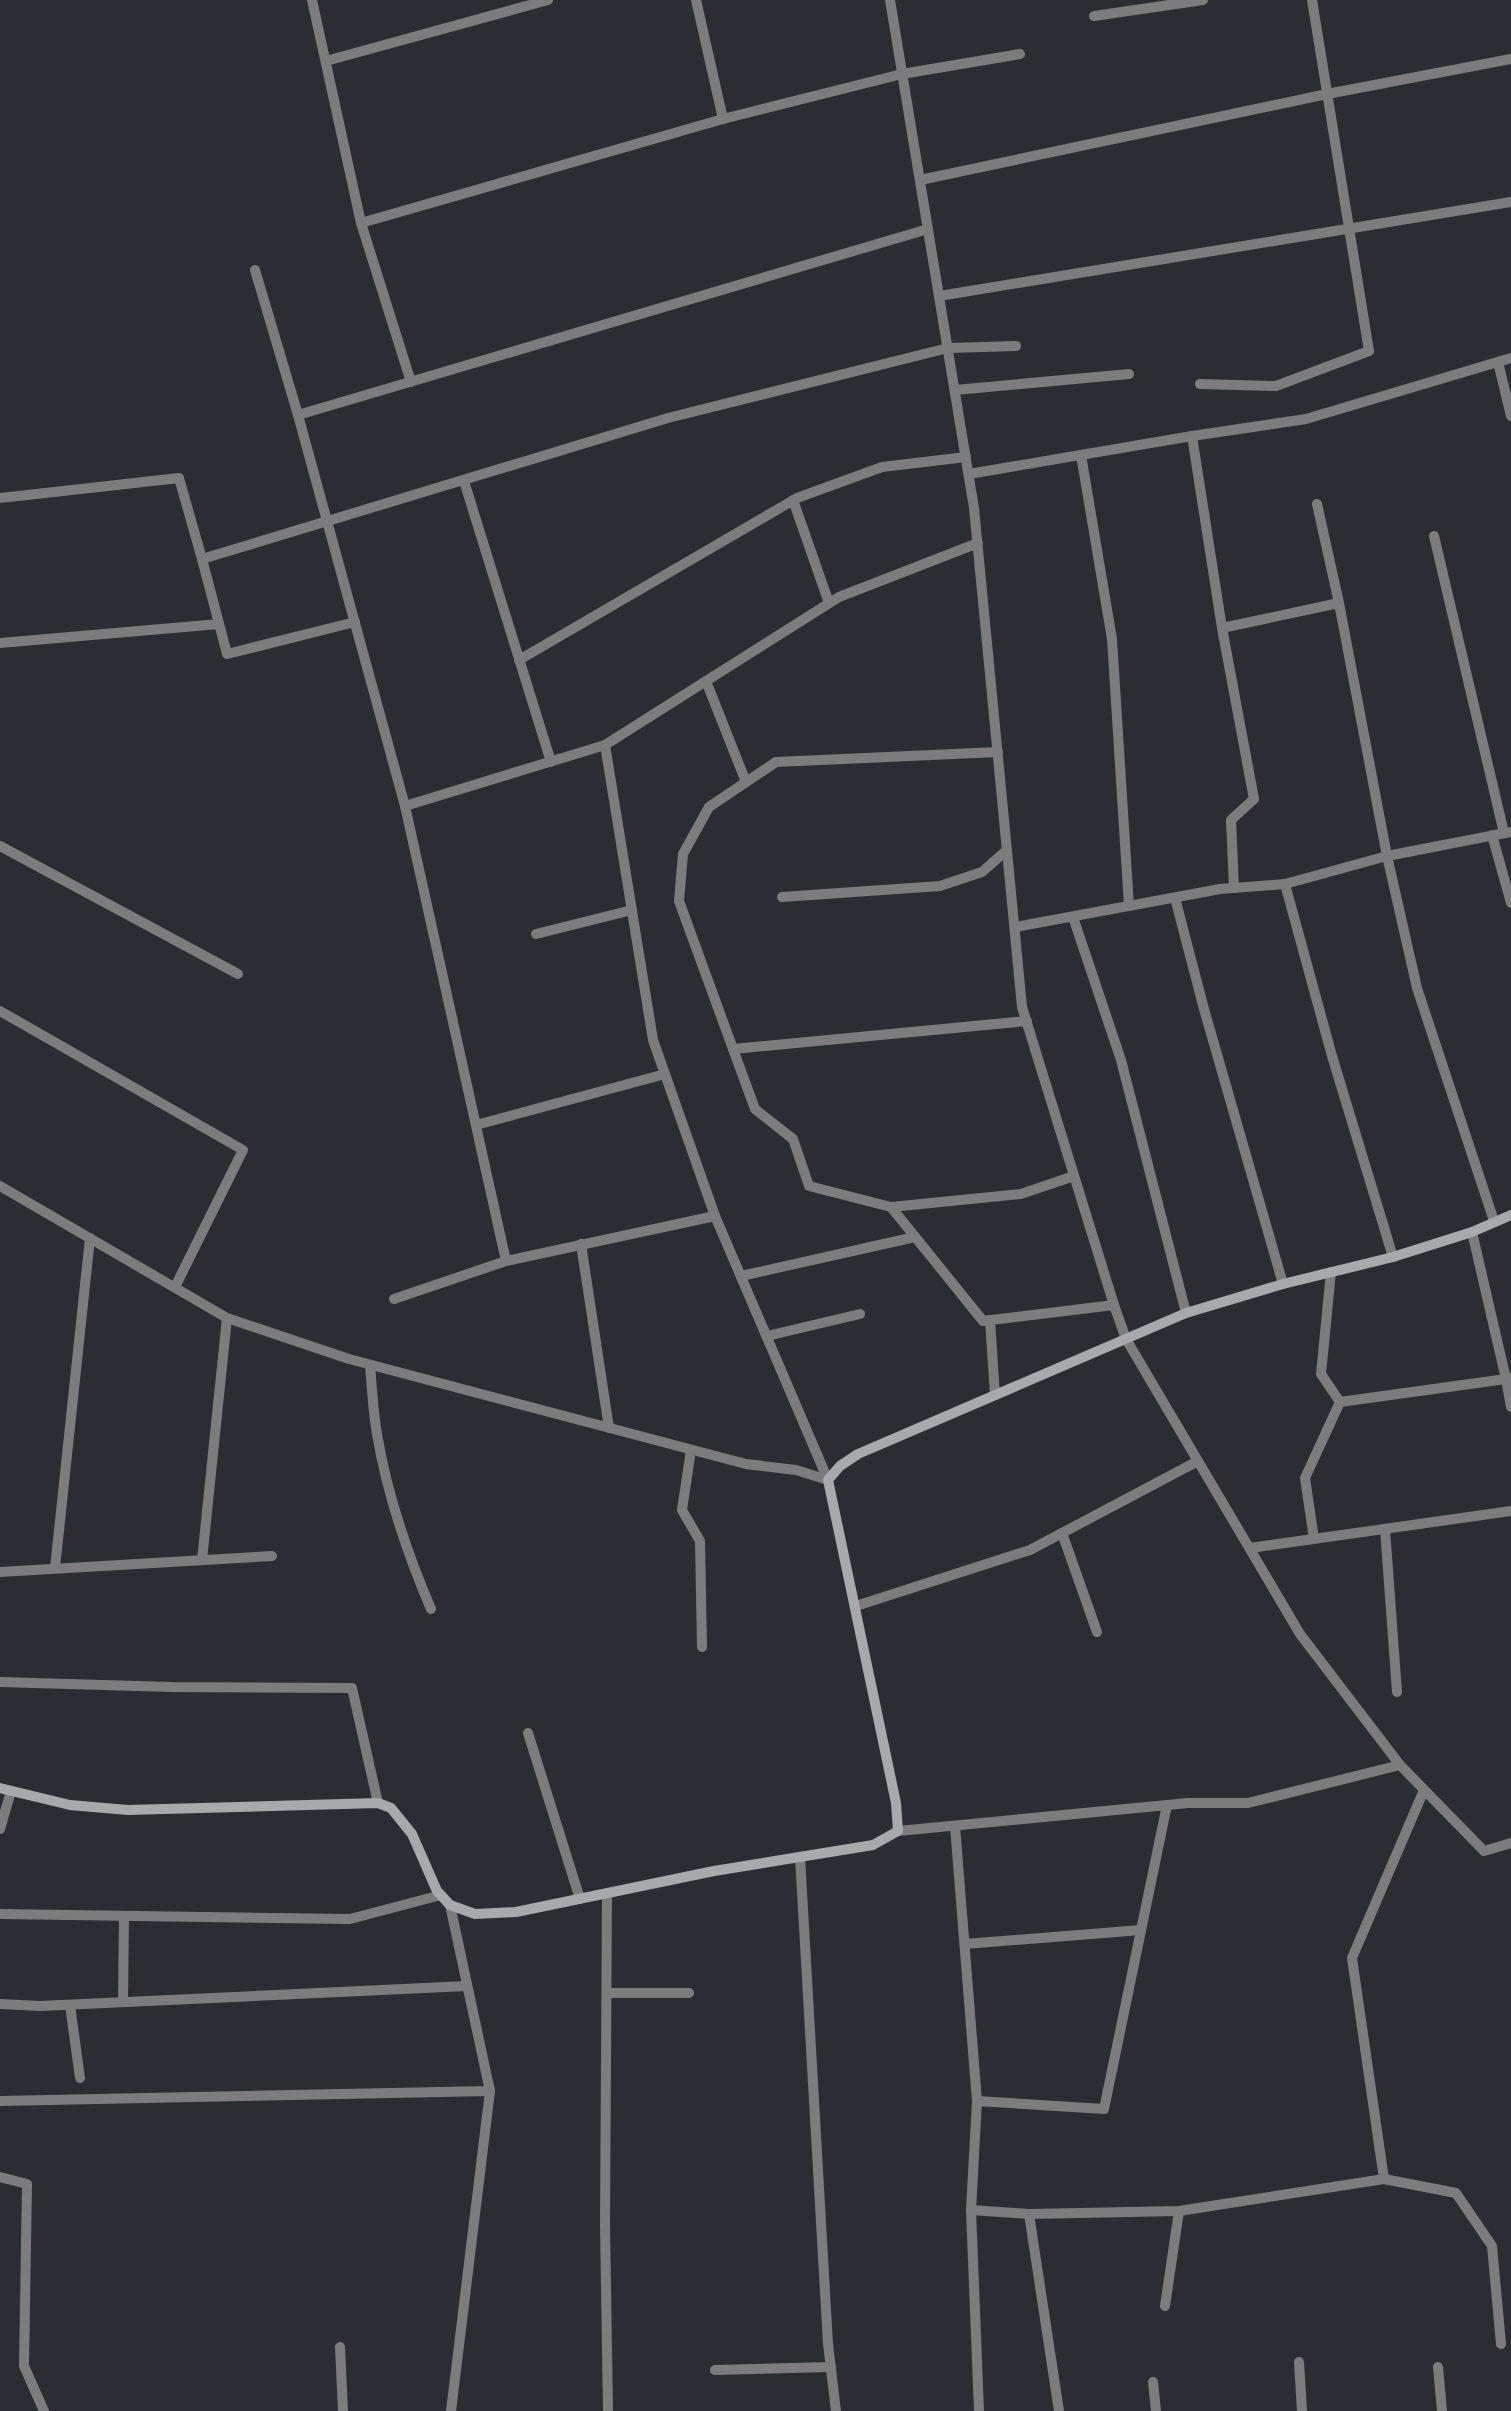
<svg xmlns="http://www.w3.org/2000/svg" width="1511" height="2411" font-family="'Sofia Sans Condensed',sans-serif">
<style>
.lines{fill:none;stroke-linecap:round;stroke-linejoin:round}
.street{stroke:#7c7c7f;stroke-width:10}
.secondary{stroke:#a8a9ad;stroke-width:10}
</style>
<rect width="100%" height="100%" fill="#2c2d32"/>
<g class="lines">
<!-- street -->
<g class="street">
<polyline points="312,0 361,223 411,382"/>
<polyline points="696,0 723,119"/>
<polyline points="890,0 974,508 1022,1007 1114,1305 1126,1339 1300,1634 1400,1765"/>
<polyline points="1094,16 1203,0"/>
<polyline points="326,61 548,0"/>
<polyline points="920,180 1327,94 1511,59"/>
<polyline points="361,223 723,119 902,74 1020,54"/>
<polyline points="255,270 298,415"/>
<polyline points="939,296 1511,202"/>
<polyline points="1498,362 1511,416"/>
<polyline points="1200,384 1276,386 1369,351 1312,0"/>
<polyline points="955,390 1129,374"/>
<polyline points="1192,436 1222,628 1339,603 1387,856 1417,988 1494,1221"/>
<polyline points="1081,455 1112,639 1129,906"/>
<polyline points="969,474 1192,436 1306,419 1511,358"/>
<polyline points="464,481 551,762"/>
<polyline points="0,498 179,478 202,559"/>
<polyline points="793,500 829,603"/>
<polyline points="1317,504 1339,603"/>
<polyline points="1434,536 1504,833"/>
<polyline points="355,622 227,654 202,559 668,418 948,348 1016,346"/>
<polyline points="1222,628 1254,799 1231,820 1234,888"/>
<polyline points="0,643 219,624"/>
<polyline points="519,660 797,498 882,467 966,457"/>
<polyline points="706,681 746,782"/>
<polyline points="405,806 605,745"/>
<polyline points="1492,835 1511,903"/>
<polyline points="0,846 238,974"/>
<polyline points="1285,884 1332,1056 1393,1257"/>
<polyline points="782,897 940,886 982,872 1007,850"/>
<polyline points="1175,898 1204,1009 1283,1284"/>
<polyline points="1073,917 1121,1060 1186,1313"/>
<polyline points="1015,927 1220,889 1285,884 1387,856 1511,832"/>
<polyline points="536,934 632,910"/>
<polyline points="0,1011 243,1150 175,1287"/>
<polyline points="1027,1021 733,1049 755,1109 793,1139 809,1186 891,1207 983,1321 1114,1305"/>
<polyline points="733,1049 679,901 683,854 709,807 776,762 998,752"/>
<polyline points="476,1125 665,1074"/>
<polyline points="0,1186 227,1318 349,1359 746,1464 796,1470 828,1480"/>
<polyline points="891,1207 1021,1194 1074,1176"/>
<polyline points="715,1216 506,1261 405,806 298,415 928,229"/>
<polyline points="581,1244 609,1428"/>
<polyline points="741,1276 915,1237"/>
<polyline points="394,1299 506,1261"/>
<polyline points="990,1320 995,1395"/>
<polyline points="767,1336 860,1314"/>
<path d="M370,1365C372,1388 373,1411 377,1434C387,1494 407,1553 431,1609"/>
<polyline points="1511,1378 1506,1379 1511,1407"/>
<polyline points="1340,1402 1506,1379 1472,1232"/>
<polyline points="691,1450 682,1510 700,1541 702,1647"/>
<polyline points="828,1480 715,1216 653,1040 605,745 839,597 978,543"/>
<polyline points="1385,1529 1397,1692"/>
<polyline points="1062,1533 1097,1632"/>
<polyline points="1314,1539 1305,1478 1340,1402 1321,1374 1331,1272"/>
<polyline points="1250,1548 1511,1511"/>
<polyline points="202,1560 227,1318"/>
<polyline points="55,1568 90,1238"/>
<polyline points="0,1572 272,1556"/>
<polyline points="856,1606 1030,1550 1198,1461"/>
<polyline points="0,1682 172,1687 352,1688 378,1803"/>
<polyline points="528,1733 580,1899"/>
<polyline points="955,1826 977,2101"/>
<polyline points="0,1829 11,1791"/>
<polyline points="898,1831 1188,1803 1248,1803 1400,1765 1484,1851 1511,1843"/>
<polyline points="800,1857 828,2344 836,2411"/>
<polyline points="607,1893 605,2224 608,2411"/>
<polyline points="0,1914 350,1919 441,1895"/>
<polyline points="965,1944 1141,1930"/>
<polyline points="607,1993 689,1993"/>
<polyline points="123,2002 124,1916"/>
<polyline points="0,2004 40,2006 467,1986"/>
<polyline points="70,2005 80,2078"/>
<polyline points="0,2101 490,2091 450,1905"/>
<polyline points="0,2177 27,2184 24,2366 44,2411"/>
<polyline points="1384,2179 1352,1958 1424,1790"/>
<polyline points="971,2210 1029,2214 1179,2211 1384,2179 1456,2193 1492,2246 1501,2344"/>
<polyline points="1029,2214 1059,2411"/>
<polyline points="1165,2306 1179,2211"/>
<polyline points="340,2347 343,2411"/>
<polyline points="1299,2362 1302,2411"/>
<polyline points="1438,2367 1442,2411"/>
<polyline points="715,2370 831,2367"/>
<polyline points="1153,2382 1156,2411"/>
<polyline points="451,2411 490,2091"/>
<polyline points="979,2411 971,2210 977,2101 1104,2109 1167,1805"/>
</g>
<!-- secondary -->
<polyline class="secondary" points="0,1788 70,1805 128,1810 378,1803 391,1808 412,1834 437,1891 450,1905 475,1914 516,1912 714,1871 873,1845 898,1831 896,1803 828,1480 840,1466 858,1454 1186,1313 1283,1284 1393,1257 1472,1232 1511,1215"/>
</g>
</svg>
